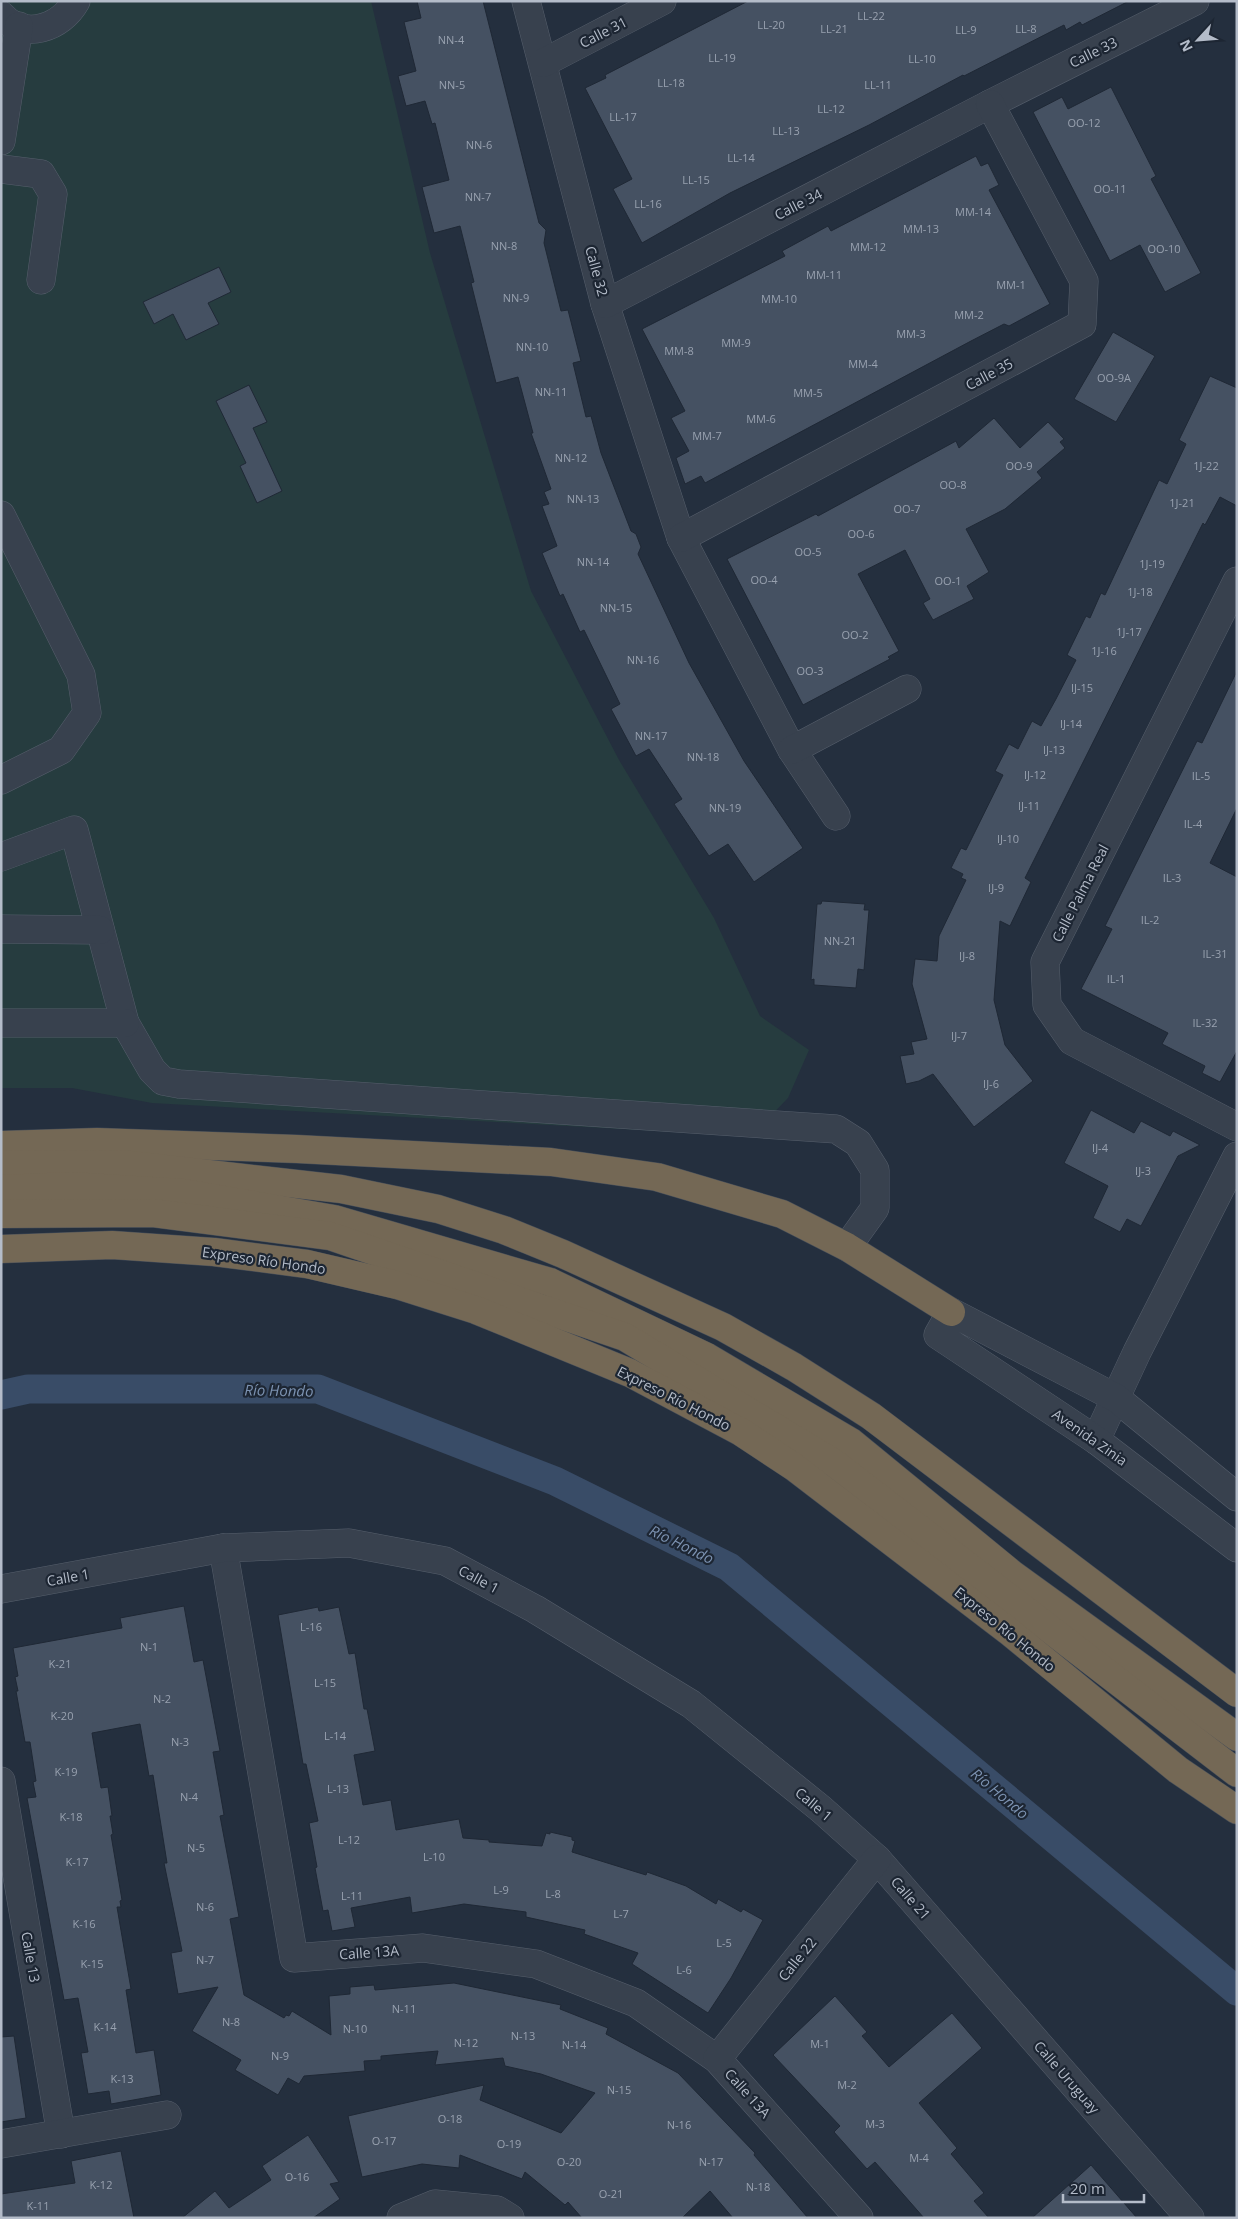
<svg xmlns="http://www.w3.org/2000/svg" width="1238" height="2219" font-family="'Open Sans',sans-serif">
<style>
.green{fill:#263c3f}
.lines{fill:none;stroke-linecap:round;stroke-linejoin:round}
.canal{stroke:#394c67;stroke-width:29}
.building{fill:#455162;stroke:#1f2835}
.minor-casing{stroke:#565f6c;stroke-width:29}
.highway-casing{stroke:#434c59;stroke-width:29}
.minor{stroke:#38414e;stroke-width:28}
.highway{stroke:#746855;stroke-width:28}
.labels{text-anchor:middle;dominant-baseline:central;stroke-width:4.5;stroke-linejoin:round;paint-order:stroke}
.number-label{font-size:11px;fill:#98a1af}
.street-label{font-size:14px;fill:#b4bcc9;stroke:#1d2633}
.water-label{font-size:15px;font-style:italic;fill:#7c92b1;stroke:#1d2633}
</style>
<rect width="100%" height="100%" fill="#242f3e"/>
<!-- green -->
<polygon class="green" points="1,1 371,1 430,253 531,591 619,760 714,918 760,1016 809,1050 788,1098 754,1133 714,1134 152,1103 72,1088 1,1088"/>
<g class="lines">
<!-- canal -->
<polyline class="canal" points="1,1395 28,1389 318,1389 555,1481 729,1567 1237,1991"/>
</g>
<!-- building -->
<g class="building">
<polygon points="417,1 483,1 539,223 546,230 544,243 561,311 568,310 581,361 573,363 586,417 591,416 601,453 631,531 636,534 641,547 638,554 689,663 744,761 803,848 754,882 728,844 709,856 674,804 682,799 649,749 636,756 611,709 620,704 584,630 580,632 563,594 560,596 542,553 557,546 542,506 549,504 544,492 551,489 531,433 533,433 518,377 496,383 471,283 474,282 460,226 434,233 422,187 449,180 435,123 432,124 425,101 406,106 398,76 416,71 404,22 421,18"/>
<polygon points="748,1 1129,1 1082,25 1080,22 1066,30 1064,25 964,76 963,75 869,125 730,193 642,243 613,189 632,179 585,88 606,78 605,75"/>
<polygon points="1111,87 1156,176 1151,179 1201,273 1165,292 1140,245 1110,261 1033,112 1062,97 1068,109"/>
<polygon points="976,156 981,166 988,163 999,185 989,190 1050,304 1009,326 1004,324 971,341 705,483 701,476 685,484 676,458 689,451 671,418 685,411 642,329 785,256 782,251 828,226 831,231"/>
<polygon points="219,267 231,292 208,303 219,324 186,340 173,314 154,324 143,302"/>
<polygon points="1113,332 1155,356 1116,422 1074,399"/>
<polygon points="1210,376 1237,388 1237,506 1220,497 1205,525 1203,523 1025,878 1031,882 1010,926 1000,921 994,1000 1005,1045 1033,1081 974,1127 933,1074 919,1081 906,1084 900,1056 914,1054 911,1042 927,1039 912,984 915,959 937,961 939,936 966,880 961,878 963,874 951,868 961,848 966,850 1003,775 995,771 1009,744 1018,749 1032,721 1041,726 1056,699 1076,660 1067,655 1086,616 1090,618 1101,593 1105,595 1159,480 1167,484 1186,444 1179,440"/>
<polygon points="249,385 267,422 253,428 282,491 257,503 240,466 246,463 216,401"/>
<polygon points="994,418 1020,448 1048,422 1064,439 1060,442 1065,448 1037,472 1042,478 1005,509 966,529 989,572 967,586 974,599 933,620 923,603 930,599 905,550 858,574 899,651 888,657 890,659 803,705 727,559 816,514 818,516 956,441 959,448"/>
<polygon points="1237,671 1237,808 1210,863 1237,877 1237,1051 1220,1082 1202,1073 1205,1066 1162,1044 1168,1033 1081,989 1112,929 1105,926 1197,741 1202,743"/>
<polygon points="822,901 865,904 864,910 869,910 864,970 858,969 856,988 814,985 814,979 811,980 817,904 821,904"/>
<polygon points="1091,1110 1134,1133 1141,1121 1170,1136 1173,1131 1200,1145 1178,1156 1141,1226 1127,1219 1120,1232 1093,1218 1108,1186 1064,1163"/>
<polygon points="184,1606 194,1662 203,1660 220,1751 213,1752 224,1815 220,1816 239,1917 230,1919 244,1995 284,2018 286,2015 289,2016 292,2011 331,2035 329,1996 350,1994 350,1987 374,1985 375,1990 454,1983 561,2005 560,2009 608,2028 606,2034 678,2073 755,2153 754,2155 808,2218 733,2218 710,2191 682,2218 582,2218 568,2202 565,2205 525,2172 522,2179 460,2155 459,2168 422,2164 362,2177 348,2116 484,2085 480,2100 561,2133 595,2093 541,2074 505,2066 503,2058 435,2065 438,2051 381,2056 381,2060 364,2061 365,2071 304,2076 299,2084 288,2078 278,2095 235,2070 241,2060 192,2031 218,1987 178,1994 171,1953 182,1951 164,1863 167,1863 153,1775 149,1776 140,1724 92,1733 101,1788 108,1787 112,1816 110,1816 113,1834 111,1835 122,1900 120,1901 121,1907 117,1907 131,1989 126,1990 136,2053 154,2050 161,2095 111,2104 109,2091 88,2094 81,2053 88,2052 78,1998 64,2000 27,1798 36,1797 33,1782 36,1781 30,1742 25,1742 16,1691 18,1691 15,1677 18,1676 13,1648 122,1628 120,1618"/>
<polygon points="318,1607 319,1611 339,1607 349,1654 355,1653 364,1709 367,1709 375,1751 354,1755 363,1805 391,1800 396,1830 459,1819 463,1838 489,1840 489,1842 542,1846 546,1833 550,1834 550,1832 572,1837 572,1840 575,1841 572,1852 646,1875 647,1872 686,1886 716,1904 718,1899 741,1912 743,1909 763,1920 731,1978 708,2013 632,1964 638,1953 584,1934 585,1930 526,1917 526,1912 464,1904 412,1913 410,1897 351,1908 355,1927 332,1931 328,1910 323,1911 315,1868 317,1867 309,1823 318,1821 306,1764 303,1764 278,1615"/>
<polygon points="835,1996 867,2032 862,2036 889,2067 952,2013 982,2048 919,2103 957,2148 951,2154 984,2193 974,2201 989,2218 924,2218 875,2162 867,2169 834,2132 840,2126 773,2055"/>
<polygon points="14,2036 26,2118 1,2122 1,2037"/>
<polygon points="308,2135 339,2182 330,2184 340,2199 313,2218 182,2218 215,2191 229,2208 271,2180 262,2166"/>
<polygon points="121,2151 134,2218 1,2218 1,2194 75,2183 71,2161"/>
<polygon points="1091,2165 1137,2218 1032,2218"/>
</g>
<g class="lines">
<defs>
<g id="minor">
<polyline points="526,1 605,304 681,538 792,750 836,816"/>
<path d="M1,15C24,41 61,28 76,1"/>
<polyline points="543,63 662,1"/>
<polyline points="1,141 19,26"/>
<polyline points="1,169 41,174 53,194 41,280"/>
<polyline points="605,304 990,104 1195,1"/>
<polyline points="1,515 81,675 87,713 61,750 1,780"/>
<polyline points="681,538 1082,324 1084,281 990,104"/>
<polyline points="1237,581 1045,962 1047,1005 1072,1041 1237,1127"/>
<polyline points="792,750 907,689"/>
<polyline points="1,857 74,830 125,1023 152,1070 163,1081 179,1084 836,1129 858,1143 875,1170 875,1208 847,1247"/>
<polyline points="1,929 100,930"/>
<polyline points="1,1023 125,1023"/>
<polyline points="1096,1440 1137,1352 1237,1156"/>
<polyline points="1237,1497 1116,1398 951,1312 938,1335 1096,1440 1237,1548"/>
<polyline points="223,1548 294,1958 423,1948 536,1964 636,2003 717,2059 859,2218"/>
<polyline points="1,1589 223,1548 349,1543 445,1561 535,1609 691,1704 821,1809 877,1859 1190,2218"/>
<polyline points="1,1781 61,2134"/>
<polyline points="717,2059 877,1859"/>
<polyline points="1,2144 167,2115"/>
<polyline points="401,2218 435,2204 497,2210 510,2218"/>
</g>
<g id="highway">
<polyline points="1,1145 97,1142 297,1149 551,1162 657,1177 782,1214 847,1247 951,1312"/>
<polyline points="1,1164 131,1165 341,1189 438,1209 504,1230 563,1254 723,1327 794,1367 871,1416 1237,1693"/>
<polyline points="1,1189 71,1186 184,1193 334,1219 550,1282 707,1357 851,1442 1012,1574 1237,1737"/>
<polyline points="1,1214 153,1213 330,1236 625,1337 834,1463 1237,1773"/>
<polyline points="1,1249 112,1245 214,1252 307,1264 397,1285 476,1310 630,1373 741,1432 794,1467 1011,1633 1178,1770 1237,1810"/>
</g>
</defs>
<!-- minor casing -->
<use href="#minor" class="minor-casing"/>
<!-- highway casing -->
<use href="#highway" class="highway-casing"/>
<!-- minor -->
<use href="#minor" class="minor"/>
<!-- highway -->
<use href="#highway" class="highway"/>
</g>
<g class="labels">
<!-- number labels -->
<g class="number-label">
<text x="871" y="15">LL-22</text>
<text x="771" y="24">LL-20</text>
<text x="834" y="28">LL-21</text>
<text x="1026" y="28">LL-8</text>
<text x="966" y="29">LL-9</text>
<text x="451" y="39">NN-4</text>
<text x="722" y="57">LL-19</text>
<text x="922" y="58">LL-10</text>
<text x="671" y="82">LL-18</text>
<text x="452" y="84">NN-5</text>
<text x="878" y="84">LL-11</text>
<text x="831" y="108">LL-12</text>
<text x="623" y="116">LL-17</text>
<text x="1084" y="122">OO-12</text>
<text x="786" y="130">LL-13</text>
<text x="479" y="144">NN-6</text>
<text x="741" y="157">LL-14</text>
<text x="696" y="179">LL-15</text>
<text x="1110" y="188">OO-11</text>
<text x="478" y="196">NN-7</text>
<text x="648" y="203">LL-16</text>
<text x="973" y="211">MM-14</text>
<text x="921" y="228">MM-13</text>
<text x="504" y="245">NN-8</text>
<text x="868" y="246">MM-12</text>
<text x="1164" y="248">OO-10</text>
<text x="824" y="274">MM-11</text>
<text x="1011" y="284">MM-1</text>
<text x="516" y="297">NN-9</text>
<text x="779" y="298">MM-10</text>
<text x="969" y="314">MM-2</text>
<text x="911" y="333">MM-3</text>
<text x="736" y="342">MM-9</text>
<text x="532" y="346">NN-10</text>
<text x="679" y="350">MM-8</text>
<text x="863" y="363">MM-4</text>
<text x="1114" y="377">OO-9A</text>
<text x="551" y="391">NN-11</text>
<text x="808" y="392">MM-5</text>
<text x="761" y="418">MM-6</text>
<text x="707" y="435">MM-7</text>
<text x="571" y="457">NN-12</text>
<text x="1019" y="465">OO-9</text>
<text x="1206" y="465">1J-22</text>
<text x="953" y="484">OO-8</text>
<text x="583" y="498">NN-13</text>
<text x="1182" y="502">1J-21</text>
<text x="907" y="508">OO-7</text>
<text x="861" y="533">OO-6</text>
<text x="808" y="551">OO-5</text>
<text x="593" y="561">NN-14</text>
<text x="1152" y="563">1J-19</text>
<text x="764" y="579">OO-4</text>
<text x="948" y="580">OO-1</text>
<text x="1140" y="591">1J-18</text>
<text x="616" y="607">NN-15</text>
<text x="1129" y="631">1J-17</text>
<text x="855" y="634">OO-2</text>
<text x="1104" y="650">1J-16</text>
<text x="643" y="659">NN-16</text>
<text x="810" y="670">OO-3</text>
<text x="1082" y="687">IJ-15</text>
<text x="1071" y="723">IJ-14</text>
<text x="651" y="735">NN-17</text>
<text x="1054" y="749">IJ-13</text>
<text x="703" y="756">NN-18</text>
<text x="1035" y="774">IJ-12</text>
<text x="1201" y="775">IL-5</text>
<text x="1029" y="805">IJ-11</text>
<text x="725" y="807">NN-19</text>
<text x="1193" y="823">IL-4</text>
<text x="1008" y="838">IJ-10</text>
<text x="1172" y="877">IL-3</text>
<text x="996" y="887">IJ-9</text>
<text x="1150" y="919">IL-2</text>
<text x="840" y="940">NN-21</text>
<text x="1215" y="953">IL-31</text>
<text x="967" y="955">IJ-8</text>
<text x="1116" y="978">IL-1</text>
<text x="1205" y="1022">IL-32</text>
<text x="959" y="1035">IJ-7</text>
<text x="991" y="1083">IJ-6</text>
<text x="1100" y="1147">IJ-4</text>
<text x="1143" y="1170">IJ-3</text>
<text x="311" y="1626">L-16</text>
<text x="149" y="1646">N-1</text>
<text x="60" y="1663">K-21</text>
<text x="325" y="1682">L-15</text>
<text x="162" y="1698">N-2</text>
<text x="62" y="1715">K-20</text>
<text x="335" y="1735">L-14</text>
<text x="180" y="1741">N-3</text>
<text x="66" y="1771">K-19</text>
<text x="338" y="1788">L-13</text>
<text x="189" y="1796">N-4</text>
<text x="71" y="1816">K-18</text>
<text x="349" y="1839">L-12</text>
<text x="196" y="1847">N-5</text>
<text x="434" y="1856">L-10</text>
<text x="77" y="1861">K-17</text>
<text x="501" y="1889">L-9</text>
<text x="553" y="1893">L-8</text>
<text x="352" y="1895">L-11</text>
<text x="205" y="1906">N-6</text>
<text x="621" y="1913">L-7</text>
<text x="84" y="1923">K-16</text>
<text x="724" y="1942">L-5</text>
<text x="205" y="1959">N-7</text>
<text x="92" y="1963">K-15</text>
<text x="684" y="1969">L-6</text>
<text x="404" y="2008">N-11</text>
<text x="231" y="2021">N-8</text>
<text x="105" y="2026">K-14</text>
<text x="355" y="2028">N-10</text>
<text x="523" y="2035">N-13</text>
<text x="466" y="2042">N-12</text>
<text x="820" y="2043">M-1</text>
<text x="574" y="2044">N-14</text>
<text x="280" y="2055">N-9</text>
<text x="122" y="2078">K-13</text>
<text x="847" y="2084">M-2</text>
<text x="619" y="2089">N-15</text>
<text x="450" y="2118">O-18</text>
<text x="875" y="2123">M-3</text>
<text x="679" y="2124">N-16</text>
<text x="384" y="2140">O-17</text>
<text x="509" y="2143">O-19</text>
<text x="919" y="2157">M-4</text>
<text x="569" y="2161">O-20</text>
<text x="711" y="2161">N-17</text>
<text x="297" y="2176">O-16</text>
<text x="101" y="2184">K-12</text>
<text x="758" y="2186">N-18</text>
<text x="611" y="2193">O-21</text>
<text x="38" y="2205">K-11</text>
</g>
<!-- street labels -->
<g class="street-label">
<text transform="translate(603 32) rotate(-27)">Calle 31</text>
<text transform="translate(1093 52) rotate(-26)">Calle 33</text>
<text transform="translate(798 204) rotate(-27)">Calle 34</text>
<text transform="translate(597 271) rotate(75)">Calle 32</text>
<text transform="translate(989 374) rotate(-28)">Calle 35</text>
<text transform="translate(1080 893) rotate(-63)">Calle Palma Real</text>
<text transform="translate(264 1260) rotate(8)">Expreso Río Hondo</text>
<text transform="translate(674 1398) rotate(27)">Expreso Río Hondo</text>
<text transform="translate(1090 1437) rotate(35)">Avenida Zinia</text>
<text transform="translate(68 1577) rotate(-10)">Calle 1</text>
<text transform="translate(479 1579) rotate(28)">Calle 1</text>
<text transform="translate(1005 1629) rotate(39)">Expreso Río Hondo</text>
<text transform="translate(814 1804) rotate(40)">Calle 1</text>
<text transform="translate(911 1898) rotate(49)">Calle 21</text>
<text transform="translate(369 1952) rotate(-4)">Calle 13A</text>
<text transform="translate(31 1957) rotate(80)">Calle 13</text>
<text transform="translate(797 1959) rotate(-51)">Calle 22</text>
<text transform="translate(1067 2077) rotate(49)">Calle Uruguay</text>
<text transform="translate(748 2093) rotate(48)">Calle 13A</text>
</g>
<!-- water labels -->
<g class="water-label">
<text transform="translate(279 1390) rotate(1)">Río Hondo</text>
<text transform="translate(682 1544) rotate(26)">Río Hondo</text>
<text transform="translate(1000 1793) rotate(40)">Río Hondo</text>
</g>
</g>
<!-- border -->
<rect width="1238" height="2219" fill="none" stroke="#b4bcc9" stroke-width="5"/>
<!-- north arrow -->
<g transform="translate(1198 40) rotate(244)" stroke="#1d2633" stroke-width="4" paint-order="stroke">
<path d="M0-4L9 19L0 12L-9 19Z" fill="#b4bcc9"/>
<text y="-8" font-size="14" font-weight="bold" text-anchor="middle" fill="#b4bcc9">N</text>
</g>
<!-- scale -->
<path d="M1063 2194v8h81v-8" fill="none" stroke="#b4bcc9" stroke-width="2.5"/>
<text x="1070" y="2194" font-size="15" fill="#b4bcc9" stroke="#1d2633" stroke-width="4" paint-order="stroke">20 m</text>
</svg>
